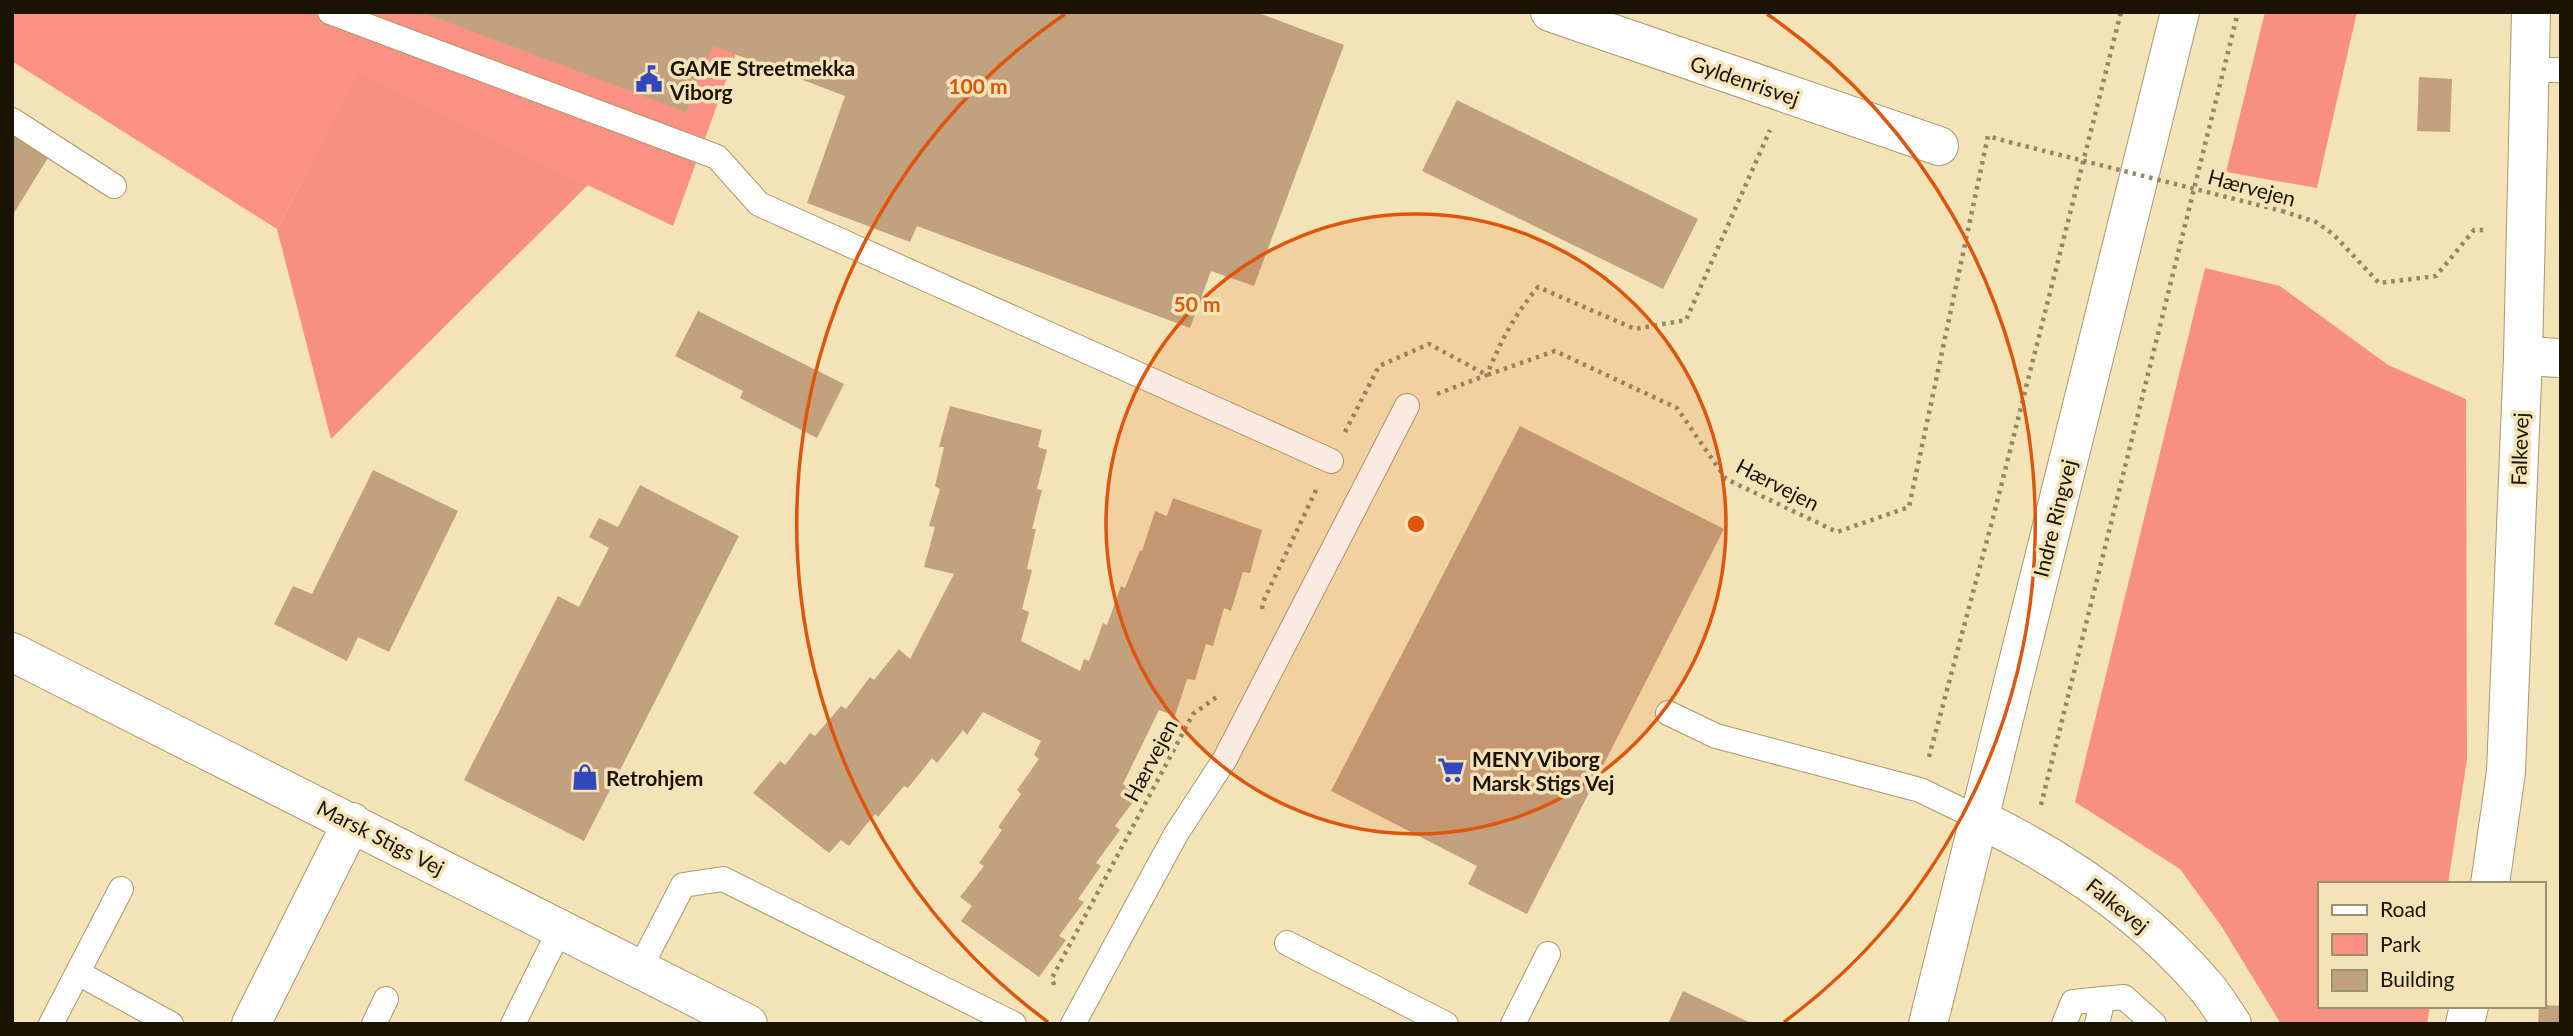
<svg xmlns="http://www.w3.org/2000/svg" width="2573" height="1036" font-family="Lato,sans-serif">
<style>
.green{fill:#fb9182}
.forest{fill:#f79082}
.building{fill:#c2a17f}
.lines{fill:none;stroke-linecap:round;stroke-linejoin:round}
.service-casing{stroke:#aa996f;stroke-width:26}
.minor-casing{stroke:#aa996f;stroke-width:40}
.tertiary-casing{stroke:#aa996f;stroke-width:40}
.path{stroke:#948768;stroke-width:4.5;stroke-dasharray:3.5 5;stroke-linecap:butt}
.service{stroke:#fff;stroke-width:24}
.minor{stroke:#fff;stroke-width:38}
.tertiary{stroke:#fff;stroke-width:38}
.path-bridge{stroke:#948768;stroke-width:4.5;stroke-dasharray:3.5 5;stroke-linecap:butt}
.ring{fill:none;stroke:#de560c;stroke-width:3.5}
.labels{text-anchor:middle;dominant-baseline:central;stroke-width:7;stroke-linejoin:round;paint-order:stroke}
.poi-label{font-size:21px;font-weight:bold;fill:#1b1405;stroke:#f4e3b6;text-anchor:start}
.street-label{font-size:21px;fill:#1b1405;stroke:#f4e3b6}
.centre{fill:#de560c;stroke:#f4e3b6;stroke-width:3.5}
.ring-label{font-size:21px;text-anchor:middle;font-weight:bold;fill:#de560c;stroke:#f4e3b6;stroke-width:7;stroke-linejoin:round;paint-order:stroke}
</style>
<rect width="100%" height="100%" fill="#f4e3b6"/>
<!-- green -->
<polygon class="green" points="12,12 751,12 673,226 358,75 277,229 12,61"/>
<!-- forest -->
<g class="forest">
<polygon points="2265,12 2357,12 2317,188 2226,172"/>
<polygon points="358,74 588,185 331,439 277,229"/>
<polygon points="2205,268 2280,286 2388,365 2466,399 2467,759 2448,884 2319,884 2319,1006 2430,1006 2427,1024 2281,1024 2222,927 2180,869 2075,802"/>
</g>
<!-- building -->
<g class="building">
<polygon points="421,12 1256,12 1344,45 1254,286 1211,271 1190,328 917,226 910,242 807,203 845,96 713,46 686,112"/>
<polygon points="2419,77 2452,79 2450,132 2417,131"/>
<polygon points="1457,100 1698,219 1663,289 1422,171"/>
<polygon points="12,129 51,153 12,216"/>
<polygon points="698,311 844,384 817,438 740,398 743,391 675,356"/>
<polygon points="950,406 1042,430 1038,447 1047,450 1037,489 1042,490 1032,529 1036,529 1027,569 1032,570 1022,609 1029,612 1021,641 1080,671 1084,659 1089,661 1103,623 1107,625 1121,586 1125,588 1140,550 1142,551 1155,511 1167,516 1173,498 1262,530 1250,573 1243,572 1231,611 1224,608 1213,646 1206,644 1195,680 1187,679 1175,716 1159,710 1123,784 1139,794 1115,826 1120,830 1096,863 1101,866 1078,899 1084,902 1059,936 1066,940 1039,977 961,921 972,906 960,897 984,866 979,863 1002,830 998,827 1021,794 1017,790 1039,759 1034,755 1041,741 983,712 967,735 963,730 937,763 932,758 908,788 904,786 878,817 875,814 849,846 841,840 829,853 753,793 780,761 785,765 810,733 815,736 841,706 846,709 870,677 874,680 899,649 910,659 954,574 924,567 935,527 929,526 940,489 935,486 944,447 939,447"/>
<polygon points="1520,426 1724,529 1527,914 1468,884 1477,866 1331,791"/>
<polygon points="373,470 458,511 389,652 358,637 347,661 274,624 293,586 312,594"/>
<polygon points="640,485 739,536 584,841 464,780 558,596 579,607 609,548 589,537 599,518 618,527"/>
<polygon points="1683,991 1753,1024 1668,1024"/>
<polygon points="2543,1005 2561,1006 2561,1024 2538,1024 2539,1006"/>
</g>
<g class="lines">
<defs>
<g id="service">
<polyline points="330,12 717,157 759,204 1331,461"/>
<polyline points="2529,70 2561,70"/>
<polyline points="12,120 114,186"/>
<polyline points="1668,713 1716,736 1920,790 1978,818"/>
<polyline points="1287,943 1446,1024"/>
<polyline points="640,968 683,885 723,879 1014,1024"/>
<polyline points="78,973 171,1024"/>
<polyline points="51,1024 121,889"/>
<polyline points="374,1024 386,999"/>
<polyline points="513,1024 561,927"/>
<polyline points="1073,1024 1176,834 1225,759 1407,406"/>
<polyline points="1513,1024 1548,954"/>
<polyline points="2064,1024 2073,1002 2103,999"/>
<polyline points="2097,1024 2103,999 2124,997 2154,1024"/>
</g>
<g id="minor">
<polyline points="1550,12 1939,146"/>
<polyline points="2523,356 2561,358"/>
<polyline points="2490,884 2506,772 2523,356 2531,12"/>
<polyline points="2465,1024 2469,1006"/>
</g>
<g id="tertiary">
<polyline points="12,652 748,1024"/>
<path d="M1978,818C2064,860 2145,914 2207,988C2216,999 2224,1012 2232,1024"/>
<polyline points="251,1024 352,822"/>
<polyline points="1928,1024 2180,12"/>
</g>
</defs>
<!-- service casing -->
<use href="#service" class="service-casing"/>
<!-- minor casing -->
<use href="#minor" class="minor-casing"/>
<!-- tertiary casing -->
<use href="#tertiary" class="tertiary-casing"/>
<!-- path -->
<g class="path">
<polyline points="2282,211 2316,222 2334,235 2379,283 2436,276 2474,230 2485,230"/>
<path d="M1437,394L1487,375C1500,342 1515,314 1538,287L1635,329L1686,320L1770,130"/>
<polyline points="1345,432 1379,366 1429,344 1487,375 1555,351 1677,408 1726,479 1837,532 1909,507 1988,136 2009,142"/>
<polyline points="1262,609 1263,602 1316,490"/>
<polyline points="1929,757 1994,514 2121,12"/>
<polyline points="2041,805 2238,12"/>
<polyline points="1054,985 1052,978 1193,714 1218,696"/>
</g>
<!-- service -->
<use href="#service" class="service"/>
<!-- minor -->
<use href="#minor" class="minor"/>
<!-- tertiary -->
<use href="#tertiary" class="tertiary"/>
<!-- path-bridge -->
<polyline class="path-bridge" points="2009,142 2282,211"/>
</g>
<!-- distance rings -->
<circle cx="1416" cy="524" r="310" fill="#de560c" fill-opacity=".12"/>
<g class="ring">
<circle cx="1416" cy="524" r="310"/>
<path d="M1048 1022A619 619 0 0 1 1065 14M1767 14A619 619 0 0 1 1784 1022"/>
</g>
<!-- icons -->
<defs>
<symbol id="civic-bare" viewBox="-9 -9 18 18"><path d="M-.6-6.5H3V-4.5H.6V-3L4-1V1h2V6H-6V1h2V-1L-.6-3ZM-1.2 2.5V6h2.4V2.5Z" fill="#3149bb" stroke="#f4e3b6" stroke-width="2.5" paint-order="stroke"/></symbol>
<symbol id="supermarket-bare" viewBox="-9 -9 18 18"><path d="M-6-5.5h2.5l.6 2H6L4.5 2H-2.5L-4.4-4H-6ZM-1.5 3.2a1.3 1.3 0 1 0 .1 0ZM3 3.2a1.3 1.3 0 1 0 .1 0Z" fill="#3149bb" stroke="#f4e3b6" stroke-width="2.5" paint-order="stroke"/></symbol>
<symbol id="shop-bare" viewBox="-9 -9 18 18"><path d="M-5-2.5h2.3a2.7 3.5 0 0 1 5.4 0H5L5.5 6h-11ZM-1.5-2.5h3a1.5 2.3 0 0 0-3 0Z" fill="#3149bb" stroke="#f4e3b6" stroke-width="2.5" paint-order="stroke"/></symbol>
</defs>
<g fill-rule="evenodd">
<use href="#civic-bare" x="630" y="60" width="38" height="38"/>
<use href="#supermarket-bare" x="1432" y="751" width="38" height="38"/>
<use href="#shop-bare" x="566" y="758" width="38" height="38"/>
</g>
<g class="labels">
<!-- poi labels -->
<g class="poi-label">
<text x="670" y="67">GAME Streetmekka<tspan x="670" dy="24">Viborg</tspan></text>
<text x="1472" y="758">MENY Viborg<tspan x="1472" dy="24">Marsk Stigs Vej</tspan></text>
<text x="606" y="777">Retrohjem</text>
</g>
<!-- street labels -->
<g class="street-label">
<text transform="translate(1745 80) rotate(19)">Gyldenrisvej</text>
<text transform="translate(2252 187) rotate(15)">Hærvejen</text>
<text transform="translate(2519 449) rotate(-88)">Falkevej</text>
<text transform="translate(1778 484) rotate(27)">Hærvejen</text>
<text transform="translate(2054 518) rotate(-76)">Indre Ringvej</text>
<text transform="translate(1150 760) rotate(-62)">Hærvejen</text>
<text transform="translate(381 837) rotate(27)">Marsk Stigs Vej</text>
<text transform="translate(2118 905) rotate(39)">Falkevej</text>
</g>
</g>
<circle cx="1416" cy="524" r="10" class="centre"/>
<g class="ring-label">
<text x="978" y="94">100 m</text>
<text x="1197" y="312">50 m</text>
</g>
<!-- border -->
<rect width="2573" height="1036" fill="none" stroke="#1b1405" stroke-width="28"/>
<!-- legend -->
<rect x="2318" y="882" width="228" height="126" fill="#f4e3b6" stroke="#9d906f" stroke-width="2"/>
<rect x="2332" y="905" width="35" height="10" fill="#ffffff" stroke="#9d906f" stroke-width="2"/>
<text x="2380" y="917" font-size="21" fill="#1b1405">Road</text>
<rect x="2332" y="934" width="35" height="21" fill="#fb9182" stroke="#9d906f" stroke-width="2"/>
<text x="2380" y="952" font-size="21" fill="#1b1405">Park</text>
<rect x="2332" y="970" width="35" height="21" fill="#c2a17f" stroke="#9d906f" stroke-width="2"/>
<text x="2380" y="987" font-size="21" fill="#1b1405">Building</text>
</svg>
